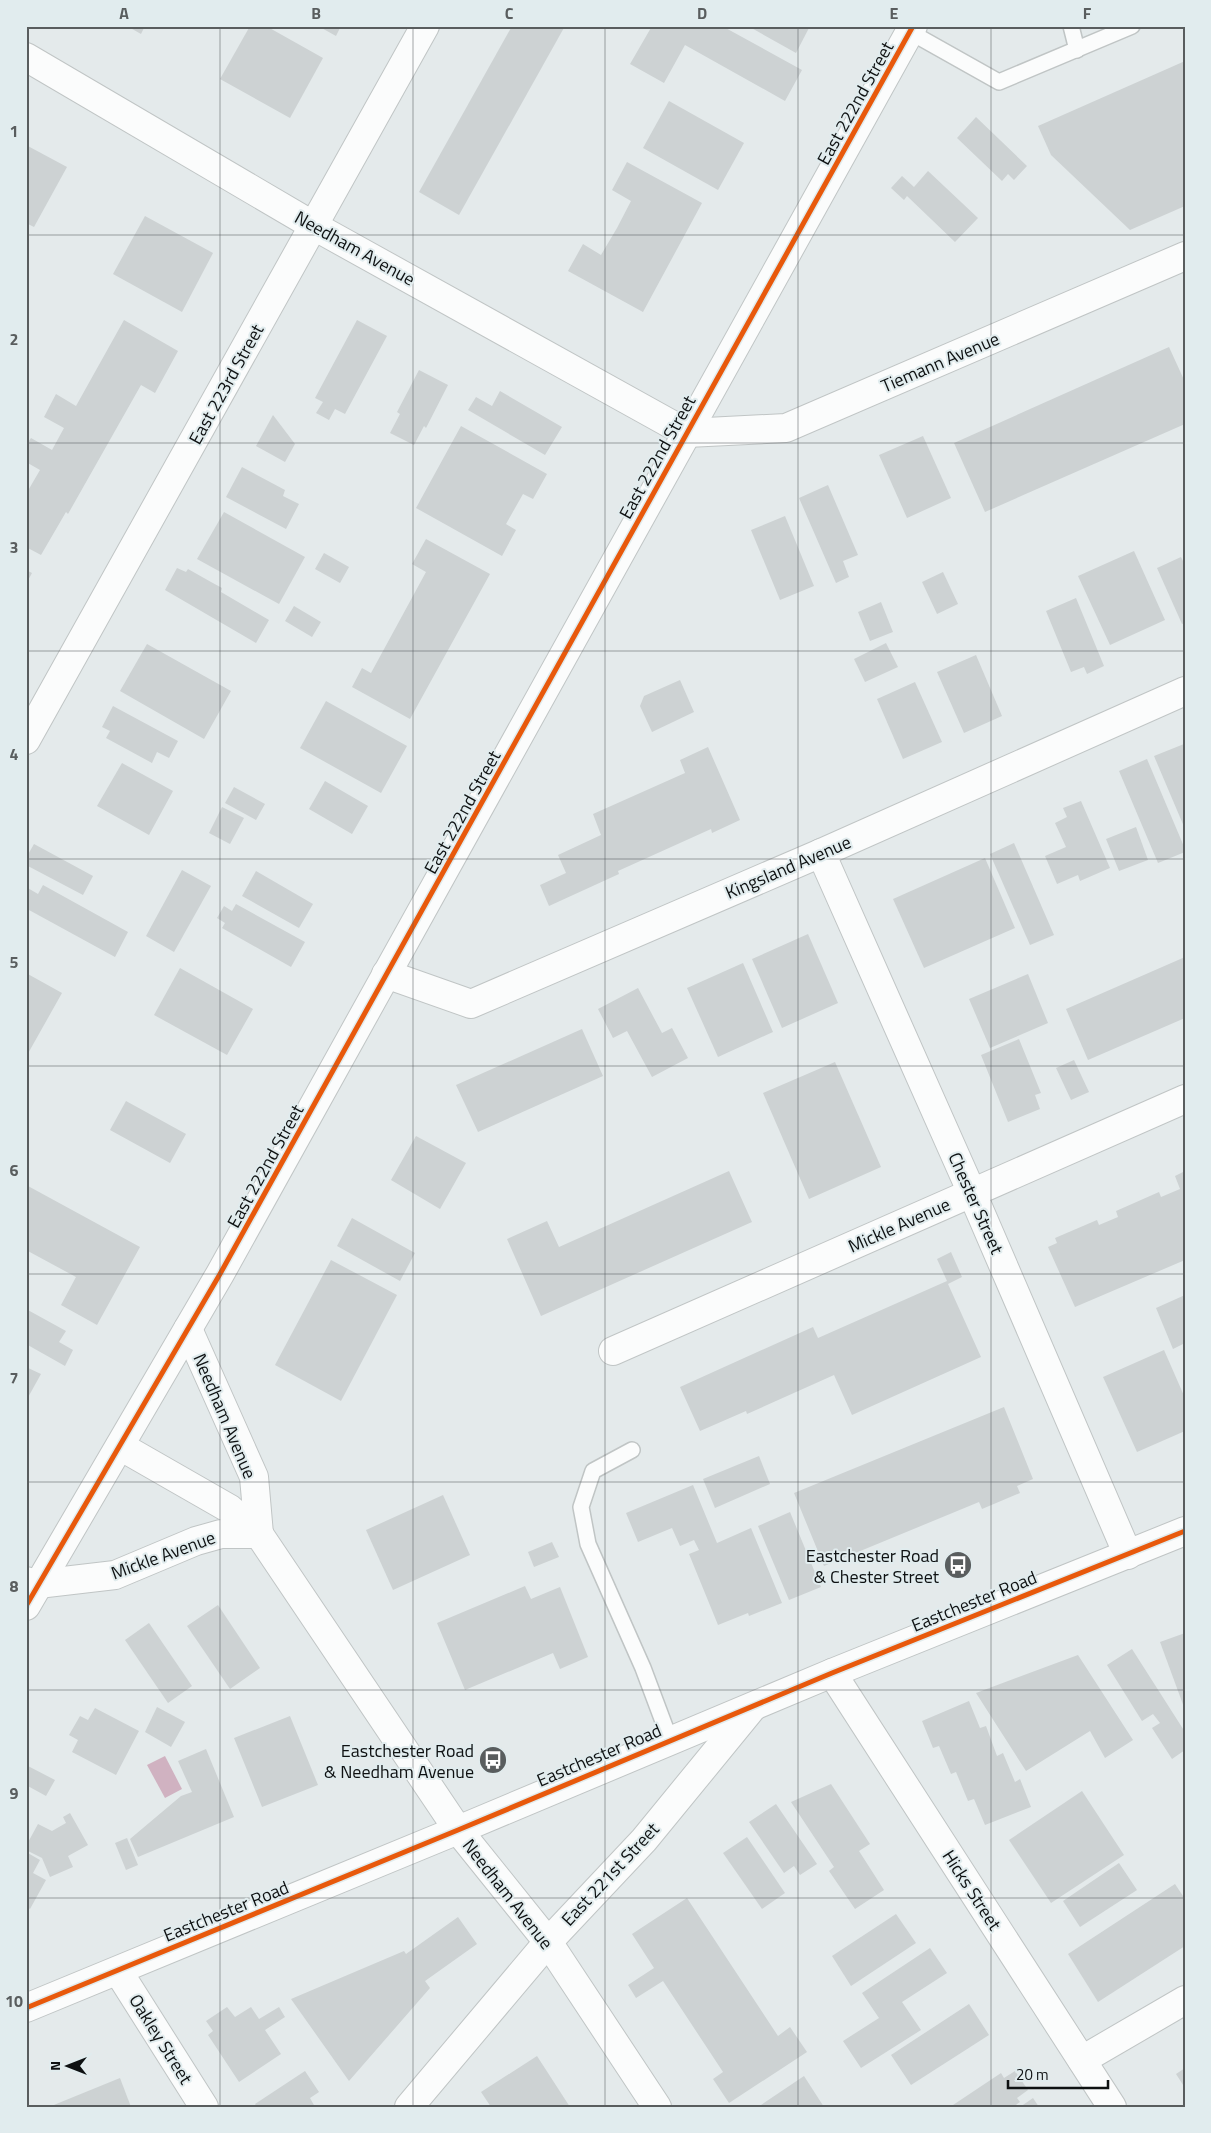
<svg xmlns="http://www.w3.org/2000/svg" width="1211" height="2133" font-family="'Titillium Web',sans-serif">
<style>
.water{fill:#d0b2c1}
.building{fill:#cdd2d3}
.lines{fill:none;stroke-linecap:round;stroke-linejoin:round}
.lane-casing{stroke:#c0c5c5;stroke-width:18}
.street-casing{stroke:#c0c5c5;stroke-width:30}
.secondary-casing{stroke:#c0c5c5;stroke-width:30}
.lane{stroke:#fbfcfc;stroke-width:15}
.street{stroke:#fbfcfc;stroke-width:28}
.secondary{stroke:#fbfcfc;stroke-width:28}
.cycleway-casing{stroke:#e1ecee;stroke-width:8}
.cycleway{stroke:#e8590c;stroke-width:5}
.grid{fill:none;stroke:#595d5e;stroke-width:1;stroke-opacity:0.55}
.labels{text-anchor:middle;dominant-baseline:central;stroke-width:4;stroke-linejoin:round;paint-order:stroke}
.street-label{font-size:18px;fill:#0e1112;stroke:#e1ecee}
.poi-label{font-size:18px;fill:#0e1112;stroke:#e1ecee;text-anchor:end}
.neatline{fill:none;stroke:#595d5e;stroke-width:2}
.grid-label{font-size:16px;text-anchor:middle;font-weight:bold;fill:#595d5e}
</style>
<rect width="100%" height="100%" fill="#e4eaeb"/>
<!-- water -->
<polygon class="water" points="165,1756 182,1789 165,1798 147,1765"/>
<!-- building -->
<g class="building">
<polygon points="127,26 145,26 141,34"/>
<polygon points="250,26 266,26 323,58 290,118 220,79"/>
<polygon points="318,26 341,26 336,36"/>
<polygon points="512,26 565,26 459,215 419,192"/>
<polygon points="652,26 722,26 802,70 785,101 685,45 664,83 630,64"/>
<polygon points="748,26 810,26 796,53"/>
<polygon points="1185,61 1185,206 1130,230 1051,155 1038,126"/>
<polygon points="669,101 744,143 718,190 643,148"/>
<polygon points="976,117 1027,166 1014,180 1008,174 1002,181 957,138"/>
<polygon points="26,145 67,167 34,227 26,223"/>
<polygon points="627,162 702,203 643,312 568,271 583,244 601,255 617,228 631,201 612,190"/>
<polygon points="928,171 978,218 955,242 907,196 904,200 891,188 902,176 914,187"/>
<polygon points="145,216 213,253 182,312 113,274"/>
<polygon points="124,320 178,351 155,393 141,385 68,514 66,512 41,555 26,547 26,494 40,470 26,462 26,445 31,438 52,450 64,428 44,417 56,394 76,406"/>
<polygon points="357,320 387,336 345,414 335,409 329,420 316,413 323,402 315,398"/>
<polygon points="1169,347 1185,382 1185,424 985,512 954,443"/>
<polygon points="419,370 448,385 426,428 424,426 414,445 390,433 400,414 397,412"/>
<polygon points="500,391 562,427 545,455 468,410 476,397 492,406"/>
<polygon points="273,415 295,444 285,462 256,446"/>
<polygon points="461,426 547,474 533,499 523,494 506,524 516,530 502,556 416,508"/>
<polygon points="923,436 951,498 907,518 879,455"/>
<polygon points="242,467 285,490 283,496 299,504 286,529 226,497"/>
<polygon points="828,485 858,555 843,561 849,577 836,583 799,498"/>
<polygon points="224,512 305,557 279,604 197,559"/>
<polygon points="785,516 814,586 780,600 751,530"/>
<polygon points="426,539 490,574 410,719 352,687 362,668 371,673 426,572 412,564"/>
<polygon points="1134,551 1165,620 1110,645 1078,576"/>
<polygon points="324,553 349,567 340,583 315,569"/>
<polygon points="1181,557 1185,565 1185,623 1182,624 1157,568"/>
<polygon points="177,568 186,572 188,569 211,582 222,588 221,592 269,620 256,643 165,590"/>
<polygon points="26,570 32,573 26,584"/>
<polygon points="943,572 958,604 937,614 922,582"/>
<polygon points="1076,598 1104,666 1087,674 1084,667 1071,672 1046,611"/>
<polygon points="881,602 893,632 870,641 858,612"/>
<polygon points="294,606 321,622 312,637 285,621"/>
<polygon points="886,643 898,667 865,682 854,659"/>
<polygon points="147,644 231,691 204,739 120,691"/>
<polygon points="976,655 1002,716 964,733 937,672"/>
<polygon points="680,680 694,712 652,732 640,706 644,696"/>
<polygon points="915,682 942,742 903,759 877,699"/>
<polygon points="326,701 407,746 381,793 300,748"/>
<polygon points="113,706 178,741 169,758 157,752 152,763 106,738 110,731 102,727"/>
<polygon points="1184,744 1185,746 1185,829 1154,756"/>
<polygon points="708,747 740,820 712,833 711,829 618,871 619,874 549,906 540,885 566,873 558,855 601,835 593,814 685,773 680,760"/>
<polygon points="1147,759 1185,849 1185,852 1158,863 1119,771"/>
<polygon points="122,763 173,791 149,835 97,806"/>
<polygon points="325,781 368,806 352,834 309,809"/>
<polygon points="234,787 265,804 256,820 225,803"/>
<polygon points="1081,801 1110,868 1080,881 1078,875 1057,884 1045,856 1066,847 1055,823 1067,817 1063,808"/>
<polygon points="222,807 244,818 230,844 209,833"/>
<polygon points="1136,827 1148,860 1119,871 1106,839"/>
<polygon points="1014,843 1054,935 1030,945 990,854"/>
<polygon points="34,844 93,876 83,895 26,865 26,858"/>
<polygon points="985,858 1015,928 924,968 893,899"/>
<polygon points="182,870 211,886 174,952 146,936"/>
<polygon points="256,871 313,904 299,928 242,896"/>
<polygon points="43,885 128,932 115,957 29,910 28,913 26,912 26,887 38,894"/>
<polygon points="236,904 305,942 291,967 222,928 225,923 217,918 224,906 232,911"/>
<polygon points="808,934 838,1003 782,1028 752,959"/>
<polygon points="1185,957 1185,1018 1088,1060 1066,1009"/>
<polygon points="743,963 773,1032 718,1057 687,988"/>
<polygon points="180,968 253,1009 227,1055 154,1015"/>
<polygon points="26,973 62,993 26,1057"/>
<polygon points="1028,974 1048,1023 990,1048 969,999"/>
<polygon points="638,988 662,1033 672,1028 688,1058 652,1077 627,1031 613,1038 598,1009"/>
<polygon points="582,1029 603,1076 478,1132 456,1085"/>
<polygon points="1019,1039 1041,1093 1035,1095 1040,1109 1008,1122 981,1055"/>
<polygon points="1074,1060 1089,1092 1071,1100 1056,1068"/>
<polygon points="835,1062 881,1167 809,1199 763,1093"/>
<polygon points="126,1101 186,1134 170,1163 110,1130"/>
<polygon points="416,1136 466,1163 440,1209 391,1180"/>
<polygon points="729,1171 752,1222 541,1316 507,1239 547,1221 559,1247"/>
<polygon points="1185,1171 1185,1260 1075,1307 1048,1247 1057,1243 1055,1238 1097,1220 1099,1225 1118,1217 1116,1211 1159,1192 1161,1197 1180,1189 1175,1176"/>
<polygon points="28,1186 140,1247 97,1325 61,1305 76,1277 26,1250 26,1189"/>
<polygon points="352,1218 415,1253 400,1281 337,1246"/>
<polygon points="951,1252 962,1277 948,1284 981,1357 852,1415 834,1375 747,1414 746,1411 700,1431 680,1387 813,1327 818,1338 947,1281 937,1259"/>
<polygon points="331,1260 397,1295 341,1401 275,1365"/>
<polygon points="1185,1295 1185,1343 1173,1349 1156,1308"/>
<polygon points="26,1309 66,1331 59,1342 73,1350 65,1366 26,1344"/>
<polygon points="1164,1350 1185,1398 1185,1431 1137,1452 1103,1377"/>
<polygon points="26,1367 41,1374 26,1401"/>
<polygon points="1004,1407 1033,1479 1017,1486 1020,1493 982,1509 979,1502 824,1566 794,1493"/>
<polygon points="759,1456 770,1484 715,1508 703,1479"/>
<polygon points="693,1485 717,1543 751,1528 782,1603 749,1616 748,1613 718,1625 689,1554 699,1550 694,1540 680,1546 672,1528 638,1542 626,1513"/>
<polygon points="443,1495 470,1555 393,1590 366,1530"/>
<polygon points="790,1512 821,1587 789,1600 758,1526"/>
<polygon points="552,1542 559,1557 534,1567 528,1552"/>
<polygon points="525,1586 531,1599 560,1587 588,1657 560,1669 553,1653 465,1690 437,1623"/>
<polygon points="218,1605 260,1668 230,1689 187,1626"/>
<polygon points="149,1623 192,1686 168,1703 125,1640"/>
<polygon points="1185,1633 1185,1710 1160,1642"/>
<polygon points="1132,1649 1185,1732 1185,1750 1172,1759 1152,1728 1160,1723 1153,1714 1142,1721 1107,1665"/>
<polygon points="1078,1655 1133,1740 1105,1758 1090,1731 1026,1771 976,1693"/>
<polygon points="969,1701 980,1728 986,1726 997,1756 1003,1753 1015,1782 1020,1779 1031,1807 985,1825 974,1799 968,1801 956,1772 951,1774 939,1746 933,1748 922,1721"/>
<polygon points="157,1707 185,1722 171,1747 145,1732"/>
<polygon points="95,1708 139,1731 116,1775 72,1752 78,1740 69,1735 80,1716 88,1720"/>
<polygon points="290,1716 318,1785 262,1807 234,1738"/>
<polygon points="206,1749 234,1817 138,1857 130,1839 181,1796 192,1792 178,1761"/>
<polygon points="26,1765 55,1780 46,1796 26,1785"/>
<polygon points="831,1784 870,1844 859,1851 884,1890 855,1909 829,1871 834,1867 791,1802"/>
<polygon points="1082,1791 1124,1855 1051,1903 1009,1840"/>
<polygon points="776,1804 817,1864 800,1875 794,1866 784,1873 749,1822"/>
<polygon points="70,1813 88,1845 68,1856 73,1867 50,1877 42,1858 26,1850 26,1846 38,1824 52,1831 66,1823 63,1817"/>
<polygon points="747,1837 785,1893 762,1909 723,1853"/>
<polygon points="127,1838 138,1865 126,1870 115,1843"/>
<polygon points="26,1852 40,1860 33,1873 46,1880 30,1909 26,1906"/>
<polygon points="1119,1863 1137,1890 1080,1927 1063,1901"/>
<polygon points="1175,1884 1185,1899 1185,1946 1098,2002 1068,1954"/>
<polygon points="687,1898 778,2036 790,2027 807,2052 729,2103 713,2079 723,2072 663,1981 636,1998 628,1985 654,1968 632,1934"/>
<polygon points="896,1914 916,1943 851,1986 832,1956"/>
<polygon points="458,1917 477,1944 425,1981 430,1988 349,2081 291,1999 404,1951 406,1954"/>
<polygon points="930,1948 947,1973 902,2002 921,2030 861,2068 843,2041 879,2018 862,1993"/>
<polygon points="969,2004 989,2035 911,2085 891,2055"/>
<polygon points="227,2007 235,2017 251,2007 259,2019 279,2007 285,2017 265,2030 281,2054 239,2082 208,2035 213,2031 206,2021"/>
<polygon points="537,2056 570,2107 491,2107 481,2092"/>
<polygon points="1185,2068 1185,2088 1176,2074"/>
<polygon points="305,2071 319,2092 310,2098 315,2107 257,2107 255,2104"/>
<polygon points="1015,2071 1028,2090 1017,2098 1020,2102 1013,2107 950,2107 1001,2073 1004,2078"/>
<polygon points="804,2076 824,2107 758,2107"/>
<polygon points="120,2078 131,2107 49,2107 66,2100"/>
<polygon points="1033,2098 1039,2107 1020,2107"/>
</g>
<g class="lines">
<defs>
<g id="lane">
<polyline points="1071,26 1077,50"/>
<polyline points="910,32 999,82 1132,26"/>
<polyline points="632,1450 593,1471 581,1507 588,1544 643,1668 670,1740"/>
</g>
<g id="street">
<polyline points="26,57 314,226 687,433 786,428 1185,256"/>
<polyline points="26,740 425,26"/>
<polyline points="821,853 972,1193 1128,1555"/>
<polyline points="386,974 471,1004 821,853 1185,691"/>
<polyline points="188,1329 254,1477 259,1534"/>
<polyline points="613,1351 1185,1099"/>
<polyline points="120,1446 230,1509 259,1534 458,1830 548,1942 657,2107"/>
<polyline points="26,1581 38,1584 115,1575 196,1541 221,1534 259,1534"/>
<polyline points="832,1673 1112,2107"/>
<polyline points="118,1971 204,2107"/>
<polyline points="1082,2060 1185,2000"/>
<polyline points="409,2107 548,1942 644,1840 752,1708"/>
</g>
<g id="secondary">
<polyline points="26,1606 220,1274 913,26"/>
<polyline points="26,2008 458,1830 832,1673 1185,1531"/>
</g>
</defs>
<!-- lane casing -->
<use href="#lane" class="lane-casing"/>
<!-- street casing -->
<use href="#street" class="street-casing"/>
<!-- secondary casing -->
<use href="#secondary" class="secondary-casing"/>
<!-- lane -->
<use href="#lane" class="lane"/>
<!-- street -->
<use href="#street" class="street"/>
<!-- secondary -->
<use href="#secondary" class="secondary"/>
<defs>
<g id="cycleway">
<polyline points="26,1606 220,1274 913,26"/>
<polyline points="26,2008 458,1830 832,1673 1185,1531"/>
</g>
</defs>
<!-- cycleway casing -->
<use href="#cycleway" class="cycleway-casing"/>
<!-- cycleway -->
<use href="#cycleway" class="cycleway"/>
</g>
<!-- grid -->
<path class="grid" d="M220,26V2107M413,26V2107M605,26V2107M798,26V2107M991,26V2107M26,235H1185M26,443H1185M26,651H1185M26,859H1185M26,1066H1185M26,1274H1185M26,1482H1185M26,1690H1185M26,1898H1185"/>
<!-- icons -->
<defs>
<symbol id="bus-disc" viewBox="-11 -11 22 22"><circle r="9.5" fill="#595d5e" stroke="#e1ecee"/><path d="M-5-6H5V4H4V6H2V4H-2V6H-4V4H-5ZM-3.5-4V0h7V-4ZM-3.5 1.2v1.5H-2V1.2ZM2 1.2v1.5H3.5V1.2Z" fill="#fff"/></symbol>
</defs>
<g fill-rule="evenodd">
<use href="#bus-disc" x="942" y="1549" width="32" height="32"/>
<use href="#bus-disc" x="477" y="1744" width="32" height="32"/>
</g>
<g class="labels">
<!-- street labels -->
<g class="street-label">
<text transform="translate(855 103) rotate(-61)">East 222nd Street</text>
<text transform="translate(355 248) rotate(29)">Needham Avenue</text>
<text transform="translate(940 362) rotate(-23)">Tiemann Avenue</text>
<text transform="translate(226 384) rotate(-61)">East 223rd Street</text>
<text transform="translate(657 457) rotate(-61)">East 222nd Street</text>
<text transform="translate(462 812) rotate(-61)">East 222nd Street</text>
<text transform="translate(788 867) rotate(-23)">Kingsland Avenue</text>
<text transform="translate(265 1166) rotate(-61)">East 222nd Street</text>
<text transform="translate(976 1203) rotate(66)">Chester Street</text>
<text transform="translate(899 1225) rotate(-24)">Mickle Avenue</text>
<text transform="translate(225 1416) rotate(67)">Needham Avenue</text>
<text transform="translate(163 1555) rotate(-20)">Mickle Avenue</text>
<text transform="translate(974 1601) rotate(-22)">Eastchester Road</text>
<text transform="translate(599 1755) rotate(-23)">Eastchester Road</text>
<text transform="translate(610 1874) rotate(-47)">East 221st Street</text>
<text transform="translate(972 1890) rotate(57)">Hicks Street</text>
<text transform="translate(508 1894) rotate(52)">Needham Avenue</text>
<text transform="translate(226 1911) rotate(-22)">Eastchester Road</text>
<text transform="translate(161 2039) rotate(58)">Oakley Street</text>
</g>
<!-- poi labels -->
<g class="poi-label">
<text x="939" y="1555">Eastchester Road<tspan x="939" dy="21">&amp; Chester Street</tspan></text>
<text x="474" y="1750">Eastchester Road<tspan x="474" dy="21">&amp; Needham Avenue</tspan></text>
</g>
</g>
<!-- border -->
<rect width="1211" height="2133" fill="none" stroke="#e1ecee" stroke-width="55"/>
<!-- north arrow -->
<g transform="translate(68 2066) rotate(270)" stroke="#e1ecee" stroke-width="4" paint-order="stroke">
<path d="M0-4L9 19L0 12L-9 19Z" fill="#0e1112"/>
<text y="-8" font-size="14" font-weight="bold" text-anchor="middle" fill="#0e1112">N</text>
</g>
<!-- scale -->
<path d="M1008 2080v8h100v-8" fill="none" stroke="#0e1112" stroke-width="2.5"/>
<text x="1016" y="2080" font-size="15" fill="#0e1112" stroke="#e1ecee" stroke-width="4" paint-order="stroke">20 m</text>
<rect x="28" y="28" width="1156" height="2078" class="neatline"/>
<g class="grid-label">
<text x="124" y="19">A</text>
<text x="316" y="19">B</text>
<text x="509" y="19">C</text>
<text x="702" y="19">D</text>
<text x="894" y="19">E</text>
<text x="1087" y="19">F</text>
<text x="14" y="137">1</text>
<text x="14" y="345">2</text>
<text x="14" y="553">3</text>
<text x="14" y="760">4</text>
<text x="14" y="968">5</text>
<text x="14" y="1176">6</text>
<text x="14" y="1384">7</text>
<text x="14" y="1592">8</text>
<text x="14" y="1799">9</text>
<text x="14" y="2007">10</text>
</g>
</svg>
